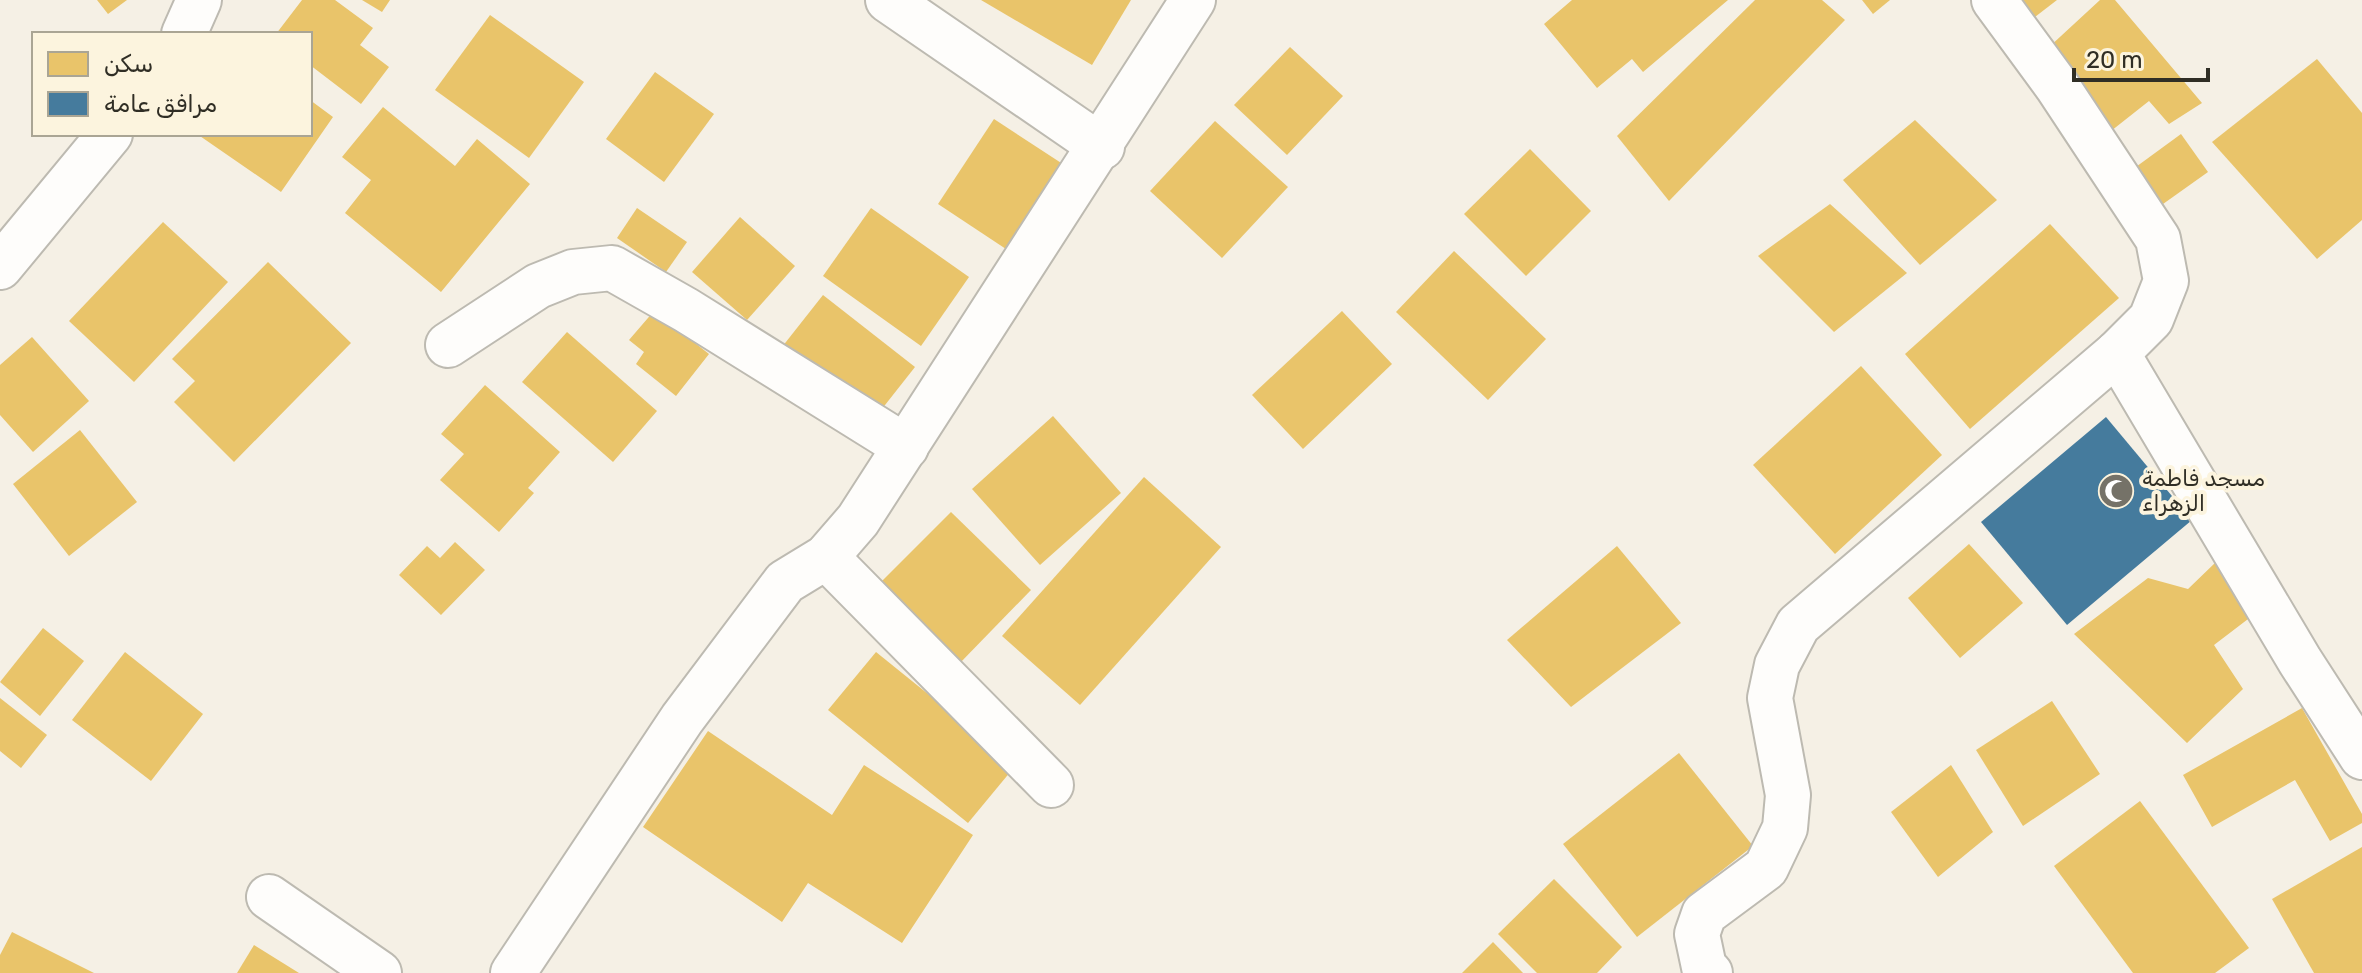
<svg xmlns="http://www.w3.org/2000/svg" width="2362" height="973" font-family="Rubik,'Noto Naskh Arabic',sans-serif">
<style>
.homes{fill:#e9c46a}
.public{fill:#457b9d}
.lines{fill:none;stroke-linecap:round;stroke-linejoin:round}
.minor-casing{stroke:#bdbab1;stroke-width:48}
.minor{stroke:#fefdfb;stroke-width:44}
.labels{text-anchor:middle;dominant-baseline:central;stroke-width:8;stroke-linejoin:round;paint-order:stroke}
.poi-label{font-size:22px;fill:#302e25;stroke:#fcf4de;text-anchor:start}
</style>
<rect width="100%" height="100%" fill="#f5f0e5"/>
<!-- homes -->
<g class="homes">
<polygon points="97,0 127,0 108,14"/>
<polygon points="302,0 335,0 373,28 360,45 389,67 361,104 310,65 310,34 276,34"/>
<polygon points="362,0 390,0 382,12"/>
<polygon points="981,0 1131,0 1092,65"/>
<polygon points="1572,0 1728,0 1643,72 1632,59 1597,88 1544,24"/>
<polygon points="1755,0 1822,0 1845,20 1669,201 1617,136"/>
<polygon points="1862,0 1890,0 1873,14"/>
<polygon points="2016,0 2057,0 2031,20"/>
<polygon points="2100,0 2115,0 2202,103 2169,124 2149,101 2111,131 2048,48"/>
<polygon points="490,15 584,82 529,158 435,90"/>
<polygon points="1290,47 1343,96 1287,155 1234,105"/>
<polygon points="2317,59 2362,113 2362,220 2317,259 2212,142"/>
<polygon points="655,72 714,114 664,182 606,139"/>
<polygon points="310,100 333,117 281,192 197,134 310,134"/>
<polygon points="383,107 455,166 477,139 530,184 441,292 345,213 371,180 342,157"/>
<polygon points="994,119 1075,172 1015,255 938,204"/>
<polygon points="1915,120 1997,200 1920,265 1843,180"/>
<polygon points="1215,121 1288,187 1222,258 1150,191"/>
<polygon points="2181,134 2208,172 2156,209 2129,172"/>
<polygon points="1530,149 1591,211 1526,276 1464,214"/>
<polygon points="1830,204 1907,273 1834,332 1758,256"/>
<polygon points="637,208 687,242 666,272 617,238"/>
<polygon points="871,208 969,277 921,346 823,276"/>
<polygon points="740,217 795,266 747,320 692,272"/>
<polygon points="163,222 228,282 134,382 69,321"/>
<polygon points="2050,224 2119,298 1970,429 1905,354"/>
<polygon points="1454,251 1546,339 1488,400 1396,312"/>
<polygon points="268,262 351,343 234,462 174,402 195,381 172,359"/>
<polygon points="823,295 915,367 874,419 782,347"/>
<polygon points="654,311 709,354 676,396 636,364 644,352 629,340"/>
<polygon points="1342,311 1392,364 1303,449 1252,395"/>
<polygon points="567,332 657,411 613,462 522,382"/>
<polygon points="32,337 89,401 33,452 0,415 0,365"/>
<polygon points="1861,366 1942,455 1835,554 1753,465"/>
<polygon points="485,385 560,452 528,488 534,493 499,532 440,480 464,454 441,434"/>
<polygon points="1053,416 1121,493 1040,565 972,489"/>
<polygon points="80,430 137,502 69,556 13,484"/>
<polygon points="1144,477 1221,547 1080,705 1002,636"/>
<polygon points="951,512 1031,590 959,664 879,584"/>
<polygon points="455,542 485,570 441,615 399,575 427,546 440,558"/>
<polygon points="1969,544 2023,603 1960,658 1908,598"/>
<polygon points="1617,546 1681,623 1571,707 1507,640"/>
<polygon points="2216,562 2252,616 2214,645 2243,689 2187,743 2074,634 2148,578 2188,589"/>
<polygon points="43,628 84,661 40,716 0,682"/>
<polygon points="125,652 203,714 151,781 72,720"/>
<polygon points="876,652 1016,765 968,823 828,710"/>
<polygon points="0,698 47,735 21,768 0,751"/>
<polygon points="2052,701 2100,774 2023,826 1976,750"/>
<polygon points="2302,708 2362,814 2362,823 2330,841 2295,780 2212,827 2183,775"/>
<polygon points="708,731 832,815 864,765 973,835 902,943 808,883 782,922 643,827"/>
<polygon points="1679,753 1753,846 1637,937 1563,844"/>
<polygon points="1951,765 1993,832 1938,877 1891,812"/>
<polygon points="2140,801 2249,948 2215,973 2133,973 2054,866"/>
<polygon points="2362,847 2362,973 2314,973 2272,899"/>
<polygon points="1554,879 1622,947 1597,973 1537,973 1498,934"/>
<polygon points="12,932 94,973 0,973 0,955"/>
<polygon points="1493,942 1523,973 1462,973"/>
<polygon points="254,945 299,973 237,973"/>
</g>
<!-- public -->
<polygon class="public" points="2106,417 2192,520 2067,625 1981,522"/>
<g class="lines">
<defs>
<g id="minor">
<polyline points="888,0 1102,147"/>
<polyline points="184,34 199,0"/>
<polyline points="0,267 110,134"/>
<polyline points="448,345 538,286 573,272 612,268 686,310 906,447"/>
<polyline points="2117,353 2300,661 2362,757"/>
<polyline points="826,557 1051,785"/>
<polyline points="269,897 379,973"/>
<polyline points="513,973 682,719 785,582 826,557 858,520 1193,0"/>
<polyline points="1710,973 1704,967 1697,934 1704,914 1766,868 1785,828 1788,795 1770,698 1777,665 1798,625 2117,353 2151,319 2166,281 2158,239 2057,86 1994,0"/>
</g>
</defs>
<!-- minor casing -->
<use href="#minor" class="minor-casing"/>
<!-- minor -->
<use href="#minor" class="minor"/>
</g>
<!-- icons -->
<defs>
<symbol id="mosque-disc" viewBox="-11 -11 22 22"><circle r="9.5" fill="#757268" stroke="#fcf4de"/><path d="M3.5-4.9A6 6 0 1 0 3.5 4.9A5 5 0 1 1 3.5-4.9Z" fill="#fff"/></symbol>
</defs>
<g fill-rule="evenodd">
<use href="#mosque-disc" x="2096" y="471" width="40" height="40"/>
</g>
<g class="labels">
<!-- poi labels -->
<g class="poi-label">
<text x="2142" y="478">مسجد فاطمة<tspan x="2142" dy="25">الزهراء</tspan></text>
</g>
</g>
<!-- legend -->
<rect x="32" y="32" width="280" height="104" fill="#fcf4de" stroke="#aaa594" stroke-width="2"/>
<rect x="48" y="52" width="40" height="24" fill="#e9c46a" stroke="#aaa594" stroke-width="2"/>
<text x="104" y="72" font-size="24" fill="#302e25">سكن</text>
<rect x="48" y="92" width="40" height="24" fill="#457b9d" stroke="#aaa594" stroke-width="2"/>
<text x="104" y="112" font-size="24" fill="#302e25">مرافق عامة</text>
<!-- scale -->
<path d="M2074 68v12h134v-12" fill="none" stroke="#302e25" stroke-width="4"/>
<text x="2086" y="68" font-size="24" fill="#302e25" stroke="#fcf4de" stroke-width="6" paint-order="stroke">20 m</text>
</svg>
